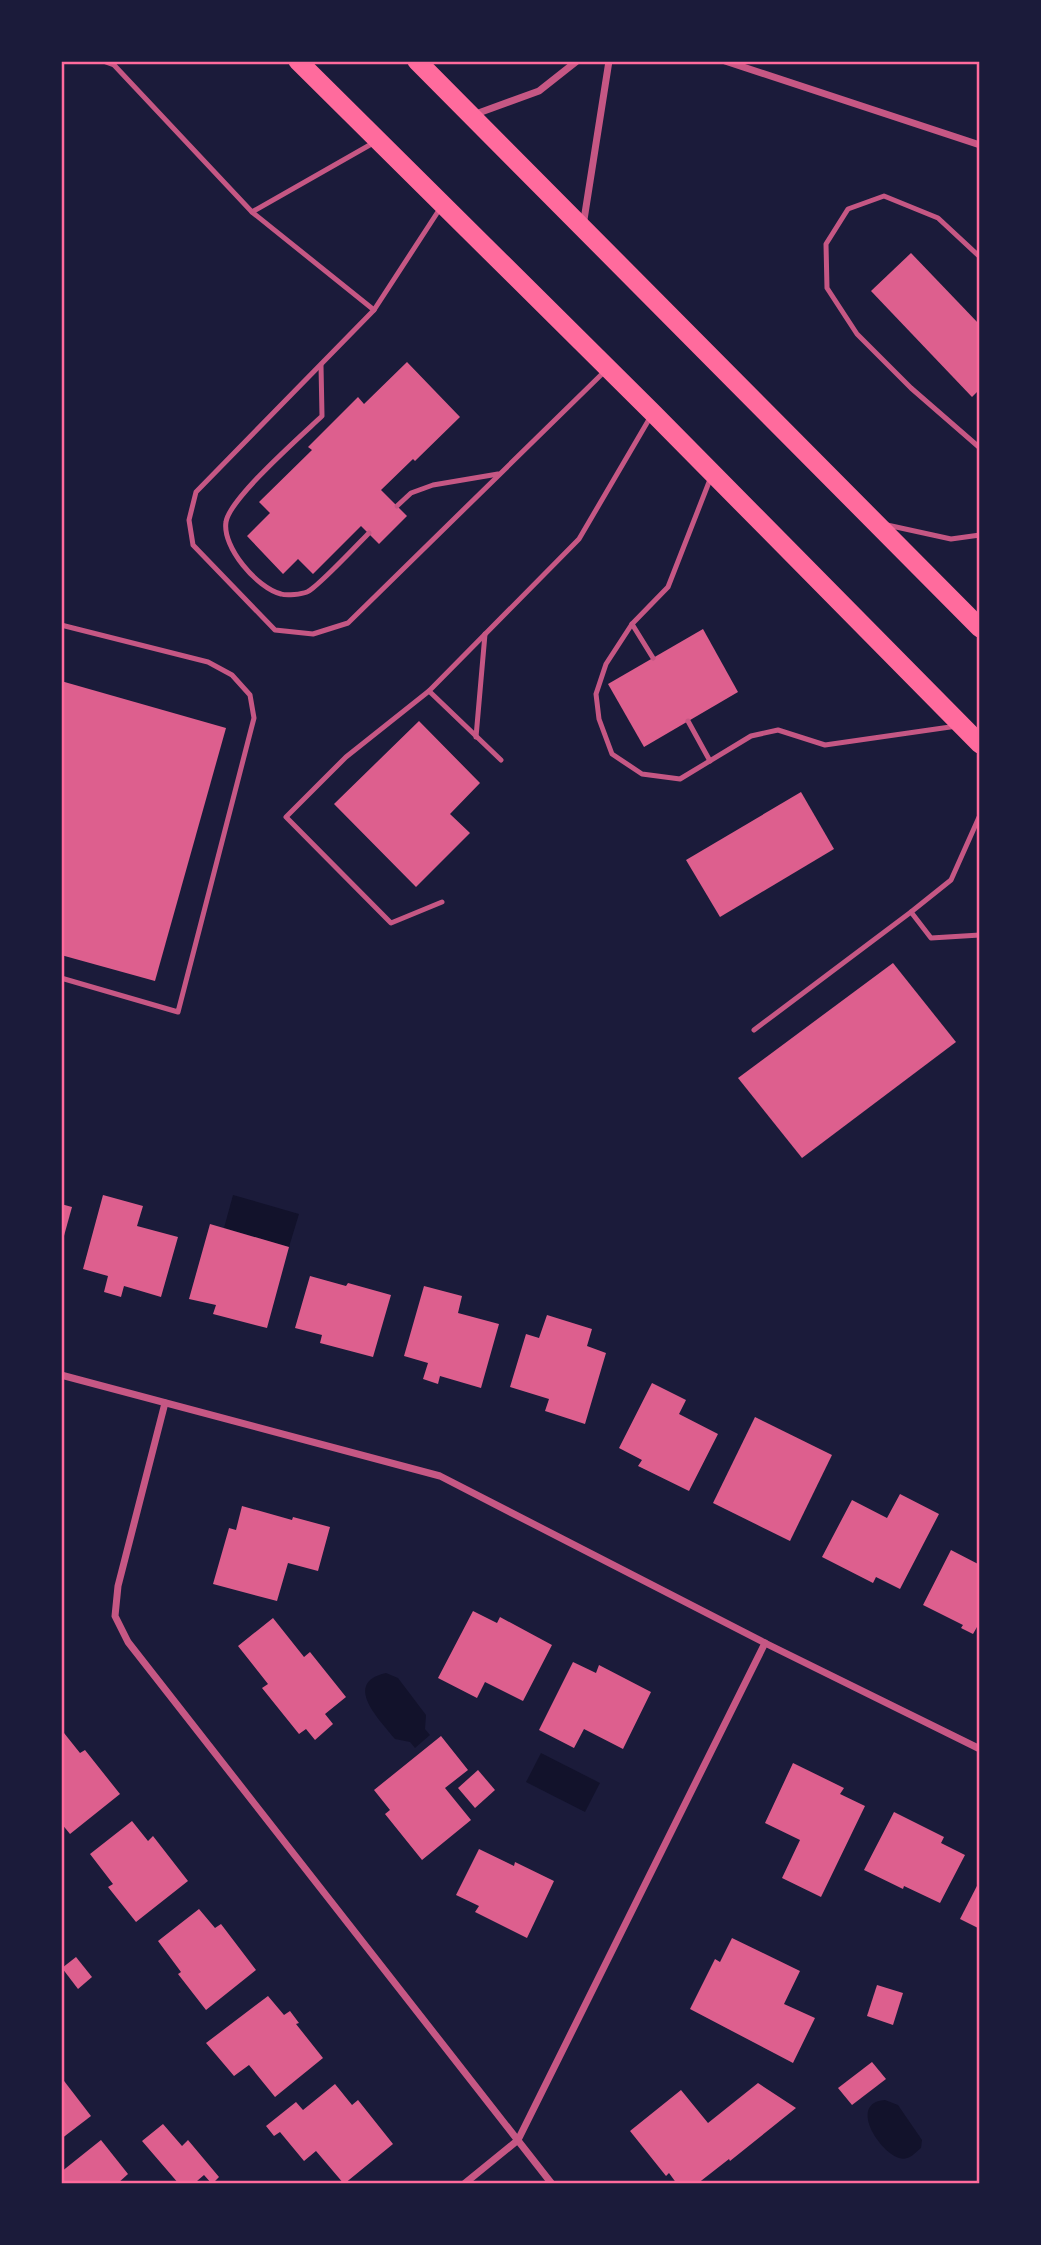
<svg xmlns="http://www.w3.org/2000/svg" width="1041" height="2245" font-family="Manrope,sans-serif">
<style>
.water{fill:#12122b}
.building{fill:#dd5f8e}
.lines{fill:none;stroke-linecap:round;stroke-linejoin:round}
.service{stroke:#c65784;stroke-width:5}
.minor{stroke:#c65784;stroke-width:7}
.trunk{stroke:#ff6b9d;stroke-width:19}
.neatline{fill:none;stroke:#ff6b9d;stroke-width:2.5}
</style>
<rect width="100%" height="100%" fill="#1b1b3a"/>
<!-- water -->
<g class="water">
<polygon points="233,1195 299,1214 289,1247 224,1228"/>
<path d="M386,1673L398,1678L426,1715L425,1729L430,1735L415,1748L410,1742L395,1739C381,1721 341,1683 386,1673Z"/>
<polygon points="541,1753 600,1783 585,1812 526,1782"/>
<path d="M885,2100L898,2105L922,2140L921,2148C917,2151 912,2157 907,2158C888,2166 843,2103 885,2100Z"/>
</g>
<!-- building -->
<g class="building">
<polygon points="911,253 980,325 980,389 972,397 871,291"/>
<polygon points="407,362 460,417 415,461 413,459 381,490 407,516 379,544 361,526 313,574 298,559 283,574 247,536 270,513 259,502 312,450 308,447 358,397 364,404"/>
<polygon points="703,629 738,692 644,747 608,684"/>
<polygon points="61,681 226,728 155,981 61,955"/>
<polygon points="419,721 480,783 450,814 470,833 416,887 334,804"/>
<polygon points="801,792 834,849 720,917 686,860"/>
<polygon points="893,963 956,1042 802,1158 738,1078"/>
<polygon points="103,1195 143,1206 137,1226 178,1237 161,1297 124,1286 121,1297 104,1292 108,1276 83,1269"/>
<polygon points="61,1204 72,1207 62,1243 61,1243"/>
<polygon points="210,1224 289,1247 267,1328 213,1314 216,1305 189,1299"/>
<polygon points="310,1276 346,1286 348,1283 391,1295 373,1357 320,1343 322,1335 295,1328"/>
<polygon points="424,1286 462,1296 458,1313 499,1324 481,1388 440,1376 438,1384 423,1379 428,1363 404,1356"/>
<polygon points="547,1315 592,1329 587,1346 606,1353 585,1424 545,1411 549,1399 510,1387 526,1334 539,1338"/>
<polygon points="652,1383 686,1400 679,1414 718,1434 689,1491 638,1466 642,1460 619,1448"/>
<polygon points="755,1417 832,1455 790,1541 713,1503"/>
<polygon points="900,1494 939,1514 900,1589 876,1577 873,1583 822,1557 852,1500 887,1518"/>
<polygon points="242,1506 292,1520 293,1517 330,1527 318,1571 288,1563 277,1601 213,1584 229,1528 236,1530"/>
<polygon points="951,1550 980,1565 980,1628 977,1627 973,1634 961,1628 963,1625 923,1605"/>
<polygon points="473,1611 497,1623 500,1617 552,1645 523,1701 485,1682 477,1698 438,1678"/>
<polygon points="273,1618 304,1657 310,1652 346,1697 325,1714 333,1724 315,1740 306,1729 299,1734 262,1688 268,1684 238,1646"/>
<polygon points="573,1662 596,1673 599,1665 651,1692 623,1749 584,1729 574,1748 539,1730"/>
<polygon points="64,1733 80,1753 85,1750 120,1794 70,1834 61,1823 61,1735"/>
<polygon points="441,1736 468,1770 445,1788 471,1820 422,1860 385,1814 390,1810 374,1790"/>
<polygon points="793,1763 844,1788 840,1794 865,1806 821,1897 782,1878 800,1840 765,1823"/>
<polygon points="478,1770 495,1790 475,1808 458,1788"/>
<polygon points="894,1812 944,1837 941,1843 965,1855 940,1903 904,1886 903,1889 864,1870"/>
<polygon points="132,1821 148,1841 153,1836 188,1881 136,1922 108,1887 113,1884 90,1854"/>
<polygon points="479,1849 514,1866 515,1862 554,1881 527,1938 475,1912 479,1906 456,1895"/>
<polygon points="980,1880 980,1929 960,1919"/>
<polygon points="199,1909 215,1928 221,1924 256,1970 206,2010 178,1974 181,1972 158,1941"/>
<polygon points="732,1938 800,1971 784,2004 815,2018 793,2063 690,2009 715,1959 720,1962"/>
<polygon points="76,1957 92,1977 78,1989 62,1968"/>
<polygon points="877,1985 903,1993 893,2025 867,2016"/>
<polygon points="268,1996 284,2015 290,2011 299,2023 296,2024 323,2058 275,2097 249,2065 234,2076 206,2043"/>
<polygon points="872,2062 886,2079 852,2105 838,2088"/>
<polygon points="61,2077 91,2116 61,2139"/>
<polygon points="758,2083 796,2108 730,2161 729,2159 697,2184 677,2184 669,2173 666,2176 630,2131 681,2090 708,2123"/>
<polygon points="335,2084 352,2105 358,2100 393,2144 344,2184 316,2151 304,2161 280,2132 274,2136 266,2126 296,2102 303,2110"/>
<polygon points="163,2124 182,2146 188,2140 219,2177 212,2184 204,2175 197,2181 199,2184 179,2184 142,2141"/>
<polygon points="101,2140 128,2174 117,2184 61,2184 61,2172"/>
</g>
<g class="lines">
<!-- service -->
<g class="service">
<polyline points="103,61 114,65 252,212 374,310"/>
<polyline points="441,207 374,310 196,492 189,520 193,545 275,630 313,634 348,623 605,371"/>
<polyline points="252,212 375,142"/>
<polyline points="980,257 938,218 884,196 848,209 826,244 827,288 857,334 911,388 980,448"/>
<path d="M321,365L322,416C302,435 229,499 226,522C222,547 257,588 281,594C287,596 302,594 307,592C316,589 359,543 369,533"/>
<polyline points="711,477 668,587 632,624 606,664 596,694 599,719 612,754 642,774 680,779 751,736 778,730 825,745 957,726"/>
<polyline points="397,506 411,493 433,485 498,474"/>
<polyline points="887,525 951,539 980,535"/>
<polyline points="632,624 653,658"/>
<polyline points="61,625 208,662 232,675 250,695 254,718 178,1012 61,978"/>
<polyline points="429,691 346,757 286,817 391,923 442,902"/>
<polyline points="688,721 710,761"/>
<polyline points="476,737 485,634"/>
<polyline points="501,760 429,691 579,539 651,416"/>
<polyline points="980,815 951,880 911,912 931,938 980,935"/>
<polyline points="754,1030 911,912"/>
</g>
<!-- minor -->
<g class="minor">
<polyline points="725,61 980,145"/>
<polyline points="473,115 539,91 577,61"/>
<polyline points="583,226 609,61"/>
<polyline points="61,1375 440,1476 765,1643 980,1749"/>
<polyline points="165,1403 118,1586 115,1616 128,1642 552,2184"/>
<polyline points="464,2184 518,2140 765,1643"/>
</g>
<!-- trunk -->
<g class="trunk">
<polyline points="298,61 653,413 980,744"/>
<polyline points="417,61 980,628"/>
</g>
</g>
<!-- border -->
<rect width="1041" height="2245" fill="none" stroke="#1b1b3a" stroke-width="126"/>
<rect x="63" y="63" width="915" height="2119" class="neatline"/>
</svg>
